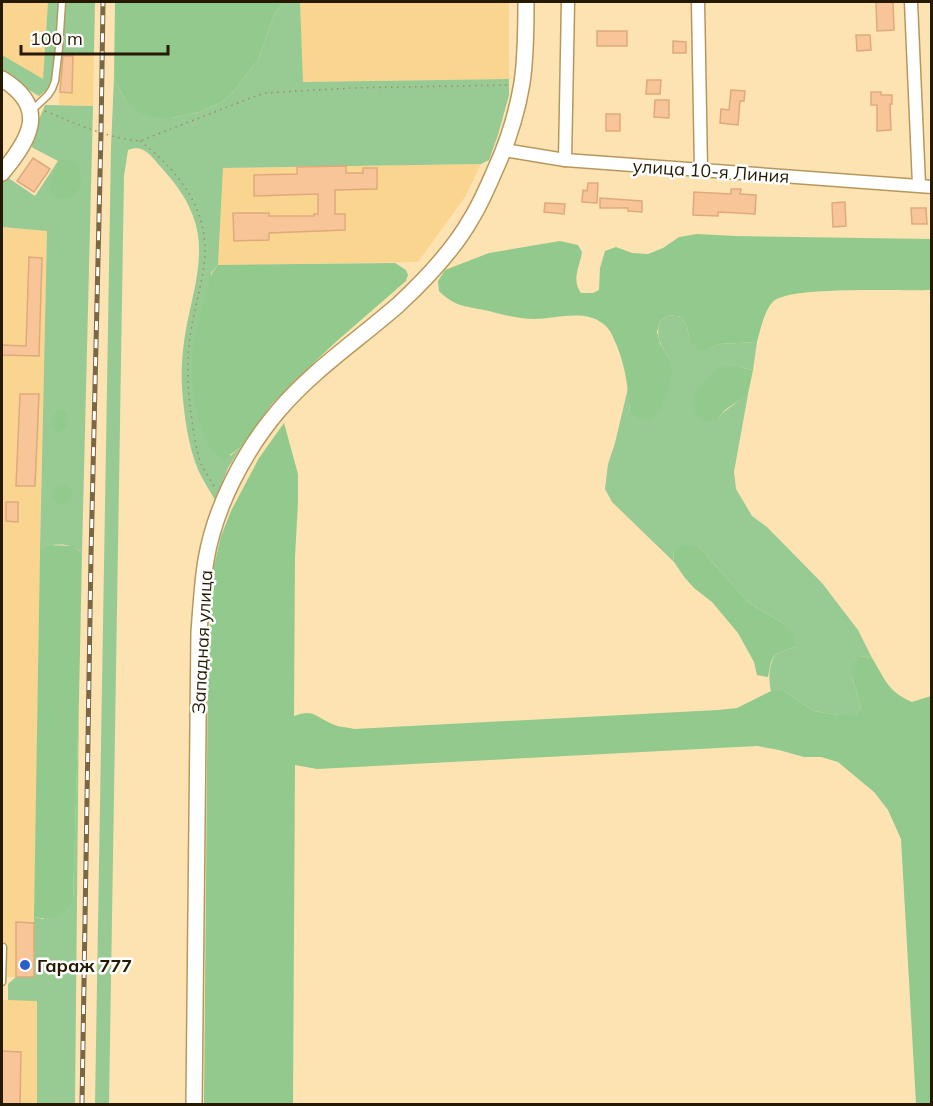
<svg xmlns="http://www.w3.org/2000/svg" width="933" height="1106" font-family="Mulish,sans-serif">
<style>
.built{fill:#fad590}
.green{fill:#98ca93}
.forest{fill:#91ca8c}
.building{fill:#f8c598;stroke:#deaa7d;stroke-width:1.5}
.lines{fill:none;stroke-linecap:round;stroke-linejoin:round}
.service-casing{stroke:#b7985c;stroke-width:9}
.minor-casing{stroke:#b7985c;stroke-width:15}
.tertiary-casing{stroke:#b7985c;stroke-width:18}
.path{stroke:#a08c66;stroke-width:1.5;stroke-dasharray:1.5 4.5;stroke-linecap:butt}
.service{stroke:#fff;stroke-width:6}
.minor{stroke:#fff;stroke-width:12}
.tertiary{stroke:#fff;stroke-width:15}
.rail-casing{stroke:#796746;stroke-width:5}
.rail{stroke:#fff;stroke-width:3;stroke-dasharray:9;stroke-linecap:butt}
.poi-dot{fill:#295fcd;stroke:#fff;stroke-width:2}
.labels{text-anchor:middle;dominant-baseline:central;stroke-width:5;stroke-linejoin:round;paint-order:stroke}
.street-label{font-size:18px;fill:#251902;stroke:#fff}
.poi-label{font-size:18px;font-weight:bold;fill:#251902;stroke:#fff;text-anchor:start}
</style>
<rect width="100%" height="100%" fill="#fde3b2"/>
<!-- built -->
<g class="built">
<polygon points="2,2 48,2 43,80 2,55"/>
<polygon points="300,2 509,2 509,79 302,82"/>
<polygon points="60,54 94,55 93,106 59,105"/>
<polygon points="481,164 465,197 418,262 218,265 223,168"/>
<polygon points="2,227 47,231 40,538 34,977 2,977"/>
<rect x="2" y="1000" width="35" height="104"/>
</g>
<!-- green -->
<g class="green">
<polygon points="48,2 59,2 55,53 52,82 49,88 39,96 2,74 2,55 43,79"/>
<polygon points="64,2 95,2 94,55 60,54"/>
<path d="M283,2H300L303,82L509,79V95L498,135L489,160L481,164L223,168L218,265L211,273L230,456L241,447L228,468L215,500C210,491 204,482 199,472C188,447 184,415 182,387C181,372 182,357 184,342C189,301 209,257 193,216C186,196 172,179 158,164C150,154 142,144 128,150L124,176L109,1104H95L111,147L114,78L125,99L172,118L199,112L222,102L234,91L258,60L274,15Z"/>
<path d="M45,105L93,106L82,553C71,542 53,543 40,549L47,231L2,227V180L7,177L35,196L58,161L33,148L29,143Z"/>
<path d="M669,315L682,317L687,327L690,341L710,349L719,344L757,342L753,370L739,367L717,419C727,407 741,402 749,389L734,472L736,489L752,516L767,527L822,583L858,630L872,658L860,656L852,676L861,708L855,715H838L814,711L784,691H771C768,677 769,667 775,654L795,647L783,623L749,603L698,546L673,549L674,562L612,502L605,489L608,464L615,443L628,388L630,413L669,359C661,343 655,339 660,321Z"/>
<polygon points="79,700 75,1104 37,1104 37,1001 8,1000 8,984 16,977 34,977 34,917 43,919 73,901"/>
</g>
<!-- forest -->
<g class="forest">
<polygon points="115,2 283,2 274,15 258,60 234,91 222,102 199,112 172,118 151,117 134,110 125,99 114,78"/>
<path d="M67,159L76,162C87,183 79,203 53,198C52,196 51,195 50,193C49,190 56,164 58,161Z"/>
<path d="M697,234L735,236L931,239V290C902,291 795,286 775,300C765,307 760,331 757,342L719,344L710,349L699,350L690,341L687,327L682,317L669,315L660,321L657,332L660,343L669,359L672,373L667,392L659,413L651,420L640,419L630,413C628,388 626,369 617,346C613,337 610,328 602,323C583,309 556,319 534,319C517,319 501,314 484,310C464,306 454,306 439,291L438,281L445,270L489,253L560,241L578,245L582,252C580,266 571,280 581,293H593L599,290L600,268L605,251L616,247L632,253L648,254L663,248L679,237Z"/>
<path d="M395,263L406,270L408,275L406,281L338,340L292,383L271,405L241,447L224,459C213,456 206,442 203,431C192,402 190,371 194,340C198,318 206,295 212,273L218,265Z"/>
<polygon points="721,367 739,367 753,370 749,389 745,396 725,410 717,419 708,422 698,418 694,411 694,395 709,377"/>
<path d="M58,410L65,411C70,420 68,428 58,432L54,430C51,421 52,416 58,410Z"/>
<path d="M284,423L298,474V502L295,557L294,716C312,709 314,715 330,723C337,727 346,727 354,729L718,710L737,708L771,691H784L814,711L838,715H855L861,708L852,676L853,664L860,656L872,658C885,679 888,692 912,702L931,696V1104H916L901,839L888,810L874,792L838,762L821,757H804L779,750L757,746L317,769L295,765L293,1104H204L208,658L214,566L221,536L231,511L259,458Z"/>
<circle cx="62" cy="494" r="10"/>
<path d="M49,545L73,546L82,553L79,700L73,901C63,917 52,921 34,917L40,549Z"/>
<polygon points="683,545 698,546 749,603 783,623 794,636 795,647 775,654 771,662 768,677 757,675 754,662 738,633 712,602 694,588 685,578 674,562 673,549"/>
</g>
<!-- building -->
<g class="building">
<polygon points="876,2 893,2 894,30 877,31"/>
<rect x="597" y="31" width="30" height="15"/>
<polygon points="856,35 870,35 871,50 857,51"/>
<polygon points="673,41 686,42 686,53 673,53"/>
<polygon points="63,56 73,56 72,93 60,92"/>
<polygon points="647,80 661,80 660,94 646,94"/>
<polygon points="731,90 745,91 744,101 740,101 738,125 720,123 721,109 729,110"/>
<polygon points="871,92 881,92 881,95 892,95 892,104 890,104 891,130 877,131 877,105 871,105"/>
<polygon points="655,100 669,100 669,118 654,117"/>
<rect x="606" y="114" width="14" height="17"/>
<polygon points="33,158 50,169 34,192 17,181"/>
<polygon points="346,166 346,173 363,173 363,168 377,168 377,189 335,190 335,214 345,214 345,230 269,233 269,240 234,241 233,213 269,213 269,216 314,216 314,214 318,214 318,194 254,196 254,175 297,174 297,167"/>
<polygon points="588,183 598,183 597,203 582,202 583,190 587,191"/>
<polygon points="731,189 741,189 740,194 756,195 755,214 718,212 718,216 693,215 694,192 731,194"/>
<polygon points="600,198 642,201 642,212 628,211 628,208 600,208"/>
<polygon points="845,202 846,226 833,227 832,203"/>
<polygon points="545,203 565,204 564,214 544,212"/>
<polygon points="911,208 926,208 927,224 912,224"/>
<polygon points="29,257 42,258 39,356 2,355 2,345 26,346"/>
<polygon points="20,394 39,394 35,486 16,486"/>
<polygon points="6,502 18,502 18,522 6,521"/>
<polygon points="16,922 34,923 34,977 16,977"/>
<polygon points="2,1051 21,1052 20,1104 2,1104"/>
</g>
<g class="lines">
<defs>
<g id="service">
<polyline points="30,112 48,95 52,89 55,81 59,48 62,2"/>
<polyline points="2,982 3,947"/>
</g>
<g id="minor">
<polyline points="698,2 701,170"/>
<polyline points="911,2 919,185"/>
<polyline points="504,150 565,160 932,187"/>
<polyline points="565,160 568,2"/>
</g>
<g id="tertiary">
<path d="M2,79C50,108 29,140 2,173"/>
<path d="M194,1104L199,632C201,608 202,584 206,560C215,507 244,451 279,410C313,370 358,340 398,305C425,280 453,251 471,219C481,203 488,186 495,170C508,142 517,113 522,83C526,56 526,29 526,2"/>
</g>
</defs>
<!-- service casing -->
<use href="#service" class="service-casing"/>
<!-- minor casing -->
<use href="#minor" class="minor-casing"/>
<!-- tertiary casing -->
<use href="#tertiary" class="tertiary-casing"/>
<!-- path -->
<g class="path">
<path d="M45,111C78,124 103,137 140,141L253,97L266,93L352,88L509,85"/>
<path d="M140,141C180,172 211,212 204,265C201,289 193,313 190,337C186,370 188,395 193,428C195,440 197,453 201,464C205,472 211,480 215,488"/>
</g>
<!-- service -->
<use href="#service" class="service"/>
<!-- minor -->
<use href="#minor" class="minor"/>
<!-- tertiary -->
<use href="#tertiary" class="tertiary"/>
<defs>
<polyline id="rail" points="82,1104 91,556 101,133 103,2"/>
</defs>
<!-- rail casing -->
<use href="#rail" class="rail-casing"/>
<!-- rail -->
<use href="#rail" class="rail"/>
</g>
<!-- markers -->
<circle class="poi-dot" cx="25" cy="965" r="6"/>
<g class="labels">
<!-- street labels -->
<g class="street-label">
<text transform="translate(711 171) rotate(4)">улица 10-я Линия</text>
<text transform="translate(202 642) rotate(-87)">Западная улица</text>
</g>
<!-- poi labels -->
<g class="poi-label">
<text x="37" y="965">Гараж 777</text>
</g>
</g>
<!-- border -->
<rect width="933" height="1106" fill="none" stroke="#251902" stroke-width="6"/>
<!-- scale -->
<path d="M21 45v9h147v-9" fill="none" stroke="#251902" stroke-width="3"/>
<text x="30" y="45" font-size="18" fill="#251902" stroke="#ffffff" stroke-width="4.5" paint-order="stroke">100 m</text>
</svg>
